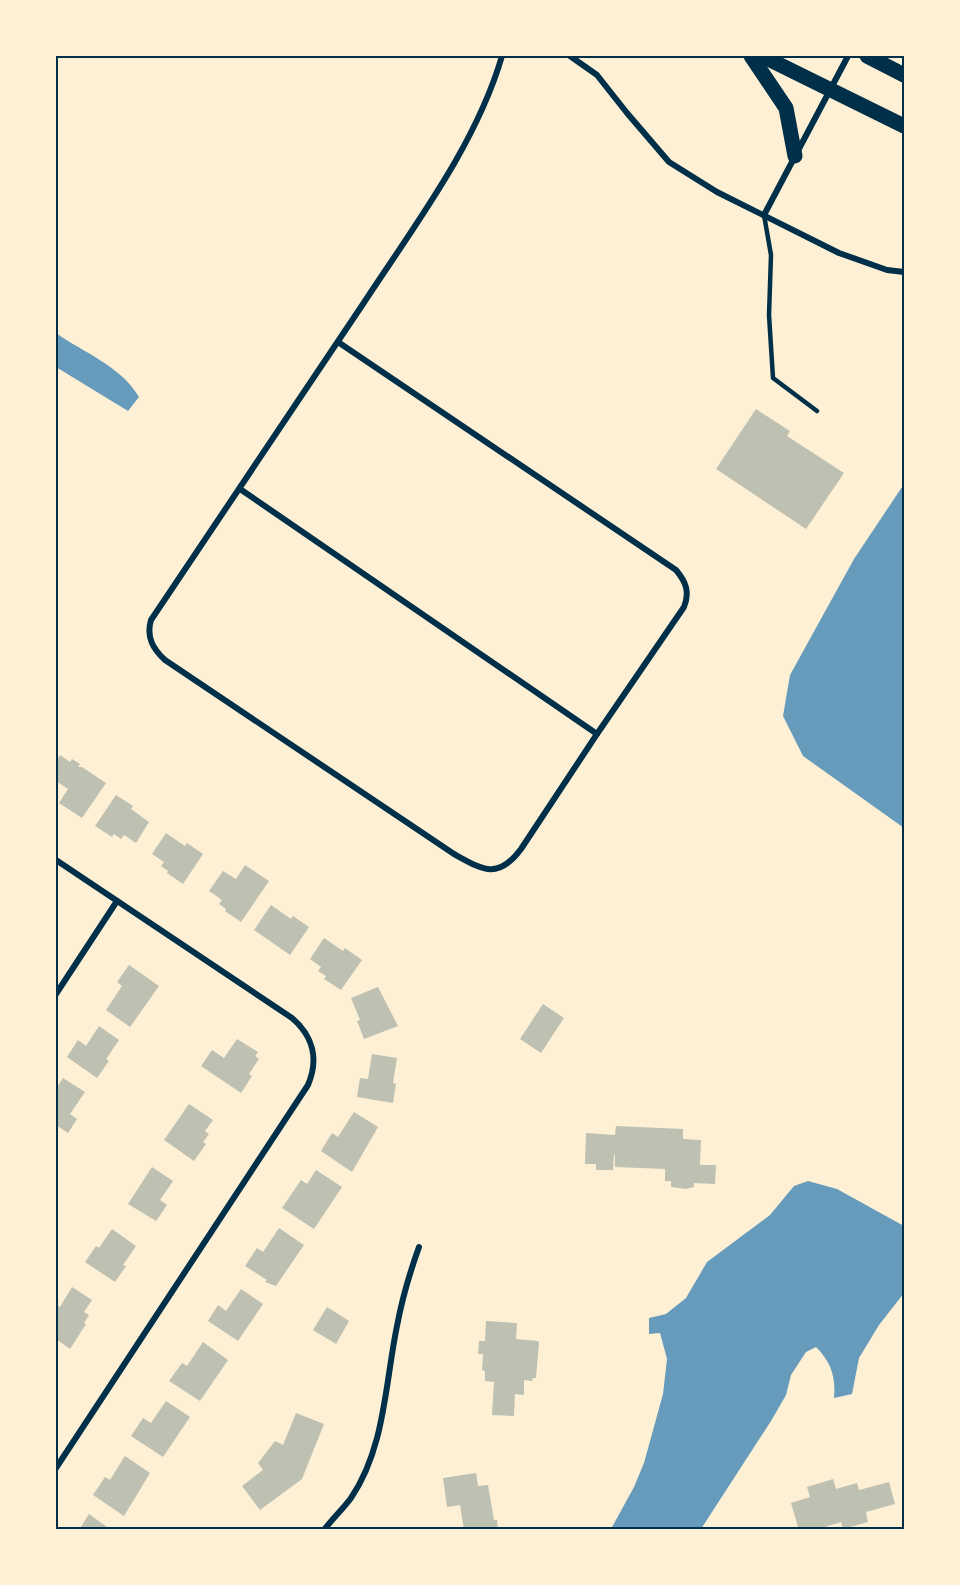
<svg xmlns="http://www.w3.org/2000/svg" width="960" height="1585" font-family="Raleway,sans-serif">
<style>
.water{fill:#669bbc}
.building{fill:#bec0b2}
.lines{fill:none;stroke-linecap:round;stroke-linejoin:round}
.service{stroke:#003049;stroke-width:4.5}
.minor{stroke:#003049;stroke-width:6}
.trunk{stroke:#003049;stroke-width:15}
.neatline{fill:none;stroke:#003049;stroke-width:2}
</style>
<rect width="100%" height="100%" fill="#fdf0d5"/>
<!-- water -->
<g class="water">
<path d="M56,333C84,353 121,366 139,397L128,411L56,367Z"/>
<polygon points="904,484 904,828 803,756 783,716 790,675 854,559"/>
<path d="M808,1181L837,1189L904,1226V1293L879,1325L859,1358L852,1394L834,1398C836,1377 831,1362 816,1347L806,1352L791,1375L786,1395L771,1421L701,1529H611L634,1487L644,1463L663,1394L667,1359L660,1333L649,1334V1318L666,1314L686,1298L707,1262L770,1215L794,1186Z"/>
</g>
<!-- building -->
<g class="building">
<polygon points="756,409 790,431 787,436 844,473 806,529 716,469"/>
<polygon points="60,755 70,762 72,759 80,764 78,767 82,767 106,783 82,818 59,803 68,789 56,781 56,762"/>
<polygon points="116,795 133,806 131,809 149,822 136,843 124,835 121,839 114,834 112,837 95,826"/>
<polygon points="166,833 185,846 187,843 203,854 183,884 167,873 168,871 161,866 164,862 152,854"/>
<polygon points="245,865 269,881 241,922 225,911 226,909 219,904 222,900 209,891 223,871 236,879"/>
<polygon points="271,905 291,919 293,916 309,927 290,955 254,930"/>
<polygon points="324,938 343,951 345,948 362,960 341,990 324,979 326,976 318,971 321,967 310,959"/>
<polygon points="129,965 159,986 130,1027 106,1010 122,986 117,982"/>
<polygon points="378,987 398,1026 364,1039 357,1021 360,1020 351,998"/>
<polygon points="543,1004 564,1018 541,1053 520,1039"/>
<polygon points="99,1026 119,1040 106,1059 109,1061 97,1078 67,1057 78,1040 86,1046"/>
<polygon points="237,1039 258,1052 255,1056 259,1059 249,1074 252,1076 241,1093 201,1066 212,1050 224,1058"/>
<polygon points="372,1054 397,1058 393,1083 396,1084 393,1103 357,1097 360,1078 368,1079"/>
<polygon points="63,1078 85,1092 70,1114 77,1119 68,1133 56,1125 56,1089"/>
<polygon points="189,1104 213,1120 205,1131 209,1134 203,1142 206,1144 194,1161 164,1140"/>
<polygon points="354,1112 378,1127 352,1172 321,1151 332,1133 338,1137"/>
<polygon points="616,1126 683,1129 683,1139 701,1140 700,1165 716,1165 715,1184 694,1183 694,1187 686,1189 671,1187 671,1181 665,1181 665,1169 615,1167 615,1155 614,1155 613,1170 596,1170 596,1164 585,1164 586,1133 615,1135"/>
<polygon points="152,1167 173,1181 160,1200 167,1205 156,1221 128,1204"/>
<polygon points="316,1170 342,1187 314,1229 282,1208 301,1180 307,1184"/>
<polygon points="279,1228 304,1245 276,1286 265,1282 267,1280 245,1266 257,1248 263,1252"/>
<polygon points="112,1229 136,1246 123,1265 126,1266 115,1282 85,1262 96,1246 99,1248"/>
<polygon points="72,1287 92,1300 84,1312 89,1315 84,1323 86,1324 70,1349 56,1339 56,1304 60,1307"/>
<polygon points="241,1289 263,1304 238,1341 208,1321 218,1305 226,1311"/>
<polygon points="327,1307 349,1321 336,1344 313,1330"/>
<polygon points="486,1321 517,1323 516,1339 538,1341 539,1343 536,1378 533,1378 532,1381 524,1380 524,1395 515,1394 514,1416 492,1415 494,1382 485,1381 485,1371 482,1370 483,1354 478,1354 479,1341 485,1341"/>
<polygon points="203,1342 228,1360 200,1401 169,1381 182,1363 187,1366"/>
<polygon points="166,1401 190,1417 163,1457 131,1436 143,1418 151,1423"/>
<polygon points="296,1413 324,1424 302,1479 260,1510 242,1486 263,1470 258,1463 275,1441 283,1445"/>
<polygon points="125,1456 150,1473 124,1516 93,1495 105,1477 110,1480"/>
<polygon points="476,1473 478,1486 488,1485 494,1520 497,1520 498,1530 464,1530 460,1505 447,1507 443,1478"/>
<polygon points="833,1479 836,1489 857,1483 859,1490 889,1482 895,1504 866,1512 868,1522 843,1529 841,1522 815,1530 799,1530 791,1503 810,1497 807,1487"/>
<polygon points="89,1514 111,1530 79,1530"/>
</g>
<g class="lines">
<!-- service -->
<polyline class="service" points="764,215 771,255 769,315 773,378 817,411"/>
<!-- minor -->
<g class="minor">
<polyline points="570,56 597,75 627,113 669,162 717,192 839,253 887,270 904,272"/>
<polyline points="764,215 848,56"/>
<path d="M338,342L676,570C686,582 690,592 684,607L597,734L521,849C498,880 483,870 454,854L165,660C153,649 146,637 151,620C222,515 293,410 363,304C414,226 476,145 502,56"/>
<polyline points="240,489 597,734"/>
<path d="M56,860L292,1018C313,1036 319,1059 308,1085L56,1468"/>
<polyline points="56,994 117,901"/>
<path d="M324,1530C332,1519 343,1509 351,1498C385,1448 385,1384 397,1326C402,1299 410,1272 419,1247"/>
</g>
<!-- trunk -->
<g class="trunk">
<polyline points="751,56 786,108 795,156"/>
<polyline points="762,56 904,126"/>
<polyline points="867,56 904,75"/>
</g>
</g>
<!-- border -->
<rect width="960" height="1585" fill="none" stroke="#fdf0d5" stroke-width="114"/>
<rect x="57" y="57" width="846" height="1471" class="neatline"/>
</svg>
